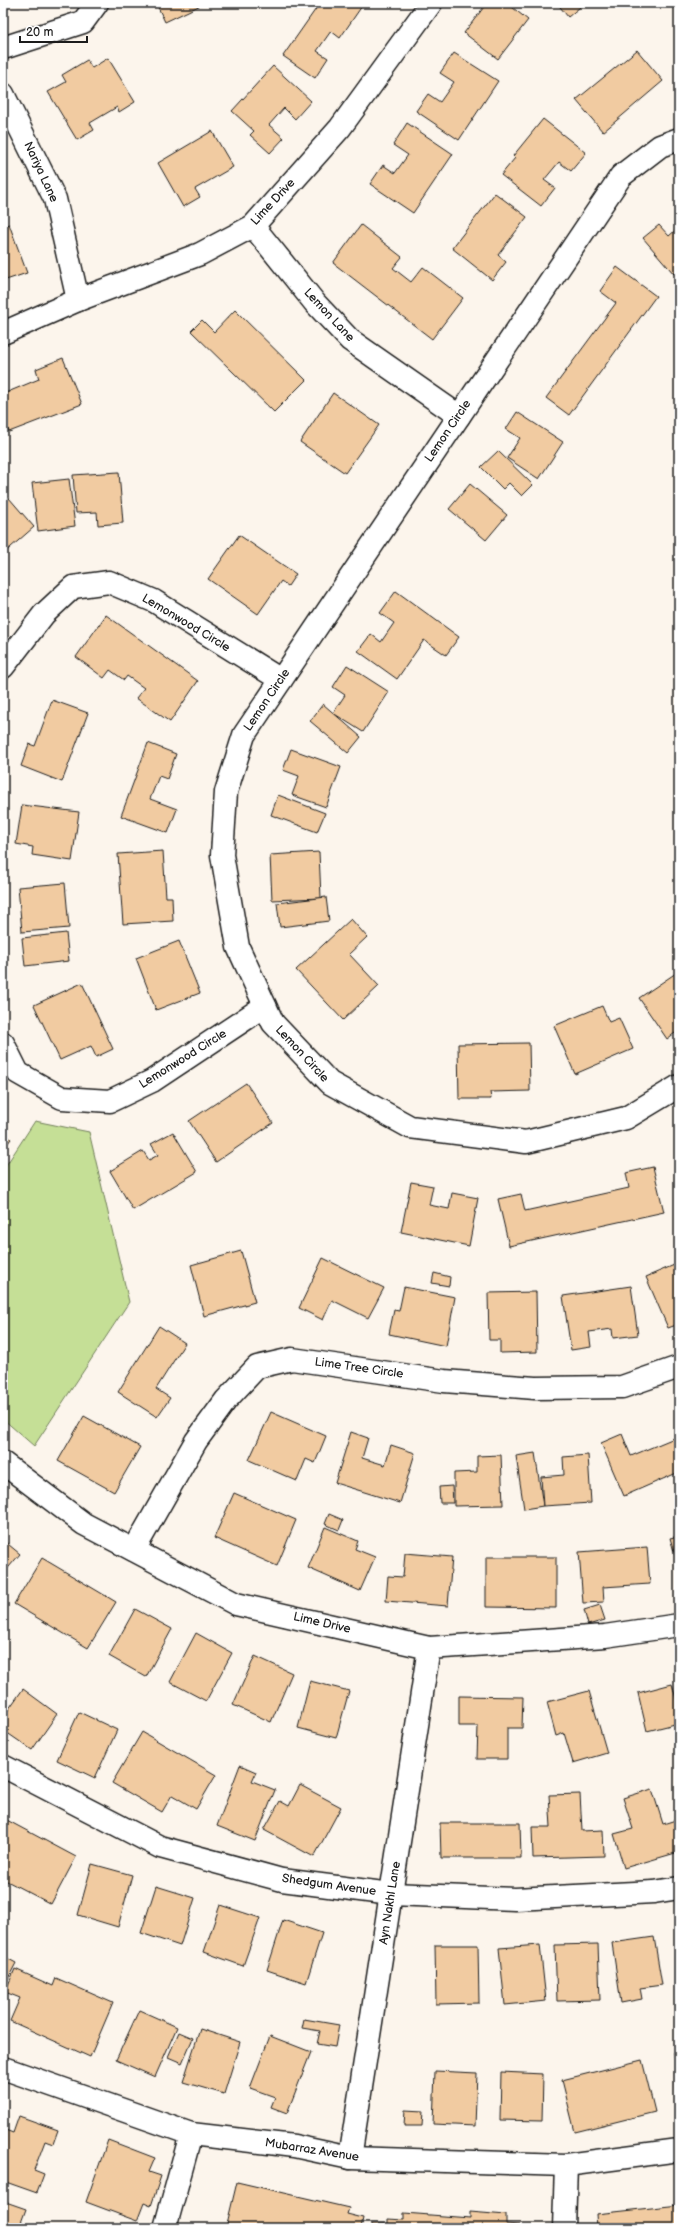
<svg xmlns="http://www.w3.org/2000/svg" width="682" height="2231" font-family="'Balsamiq Sans',sans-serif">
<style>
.green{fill:#c5df96;stroke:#707e59}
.building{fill:#f1cba1;stroke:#1c1c1c}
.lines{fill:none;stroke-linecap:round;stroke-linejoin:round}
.minor-casing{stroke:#1c1c1c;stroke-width:25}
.minor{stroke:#fff;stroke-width:22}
.labels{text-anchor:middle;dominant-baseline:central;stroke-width:3.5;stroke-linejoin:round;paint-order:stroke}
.street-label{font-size:12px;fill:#1c1c1c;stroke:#fff}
</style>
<rect width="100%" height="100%" fill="#fcf5ec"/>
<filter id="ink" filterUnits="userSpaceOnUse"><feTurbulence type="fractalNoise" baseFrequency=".025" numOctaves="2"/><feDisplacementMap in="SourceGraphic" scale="8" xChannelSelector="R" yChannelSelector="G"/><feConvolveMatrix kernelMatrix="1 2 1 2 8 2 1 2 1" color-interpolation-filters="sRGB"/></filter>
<g filter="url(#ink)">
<!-- green -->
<polygon class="green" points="35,1121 89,1132 129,1302 34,1446 3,1419 3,1170"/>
<!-- building -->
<g class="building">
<polygon points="156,3 205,3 165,22"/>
<polygon points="320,3 364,3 340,38 331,31 317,51 328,58 315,78 283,56"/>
<polygon points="487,3 507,3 528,20 498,59 464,33"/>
<polygon points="557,3 585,3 568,17"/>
<polygon points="637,50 663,81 603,132 576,100"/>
<polygon points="454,53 498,81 459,140 416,111 428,94 440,102 454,82 440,73"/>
<polygon points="108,58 135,102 119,112 117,107 90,123 94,130 77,140 48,92 66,82 62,75 87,60 92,68"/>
<polygon points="273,66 311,101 295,119 284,108 269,125 284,138 270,153 250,135 254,131 232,111"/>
<polygon points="543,119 586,153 571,171 559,162 544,180 555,188 541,206 501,175 515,158 513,156"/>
<polygon points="407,123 453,154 413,213 370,184 383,165 395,173 408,155 393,145"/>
<polygon points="212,131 233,167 195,189 200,197 183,207 158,163"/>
<polygon points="495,193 527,217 498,255 506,262 492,280 452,248"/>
<polygon points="9,224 27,273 3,281 3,226"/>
<polygon points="361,225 402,257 393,268 411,282 423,267 463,298 432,339 333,263"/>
<polygon points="659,225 669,236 679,227 679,270 674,274 643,238"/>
<polygon points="617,267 656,296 569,415 546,398 616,303 600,291"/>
<polygon points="235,310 306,380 274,412 191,331 202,320 214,332"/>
<polygon points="63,358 82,404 9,432 3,418 3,394 39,379 36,369"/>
<polygon points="333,393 379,425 345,473 300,442"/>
<polygon points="517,412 563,442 539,479 507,458 520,438 506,429"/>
<polygon points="498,451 533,485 522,496 509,483 503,489 481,467"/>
<polygon points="119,472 123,523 98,525 97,512 76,513 73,475"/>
<polygon points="69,479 75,526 38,531 32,483"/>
<polygon points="470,484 507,515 486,540 449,509"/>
<polygon points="9,498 34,527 3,554 3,503"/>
<polygon points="239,535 296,574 288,586 281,581 258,614 208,579"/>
<polygon points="396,591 459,637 446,655 424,640 397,679 358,651 371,634 381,642 394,623 380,613"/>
<polygon points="106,615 198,681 170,722 136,698 144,688 127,676 124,680 110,670 104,678 76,657"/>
<polygon points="347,665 389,692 363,732 333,713 345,695 333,687"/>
<polygon points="52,700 88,713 62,782 21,766 29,744 35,746"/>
<polygon points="323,704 361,737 348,753 310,721"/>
<polygon points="148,743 176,754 167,779 159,776 150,799 177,809 168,833 121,816"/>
<polygon points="291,749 341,767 326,807 292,795 299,776 283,770"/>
<polygon points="278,795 325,813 317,832 271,815"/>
<polygon points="22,805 79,812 72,861 32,855 33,847 16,844"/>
<polygon points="163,851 166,897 172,897 173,921 123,924 118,854"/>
<polygon points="319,852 321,898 272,900 270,855"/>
<polygon points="65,883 69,928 22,932 18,887"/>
<polygon points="326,897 329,921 280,927 277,903"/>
<polygon points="351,919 367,937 349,954 379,986 343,1020 296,970"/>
<polygon points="66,933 69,961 25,966 22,938"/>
<polygon points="179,941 200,993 156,1010 136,958"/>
<polygon points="679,971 679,1030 667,1039 639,998"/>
<polygon points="82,983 113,1049 96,1057 91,1046 60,1060 34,1005"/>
<polygon points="602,1006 609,1022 619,1018 633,1049 575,1074 554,1026"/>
<polygon points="529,1043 530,1091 490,1092 491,1099 459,1099 458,1044"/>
<polygon points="246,1083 273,1123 216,1162 189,1121"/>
<polygon points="3,1132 11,1139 3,1149"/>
<polygon points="173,1132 197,1172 133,1210 110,1171 143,1151 149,1160 158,1155 151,1144"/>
<polygon points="653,1167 664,1212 509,1246 498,1199 521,1194 525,1211 629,1188 626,1173"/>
<polygon points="411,1182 433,1186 429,1205 449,1209 452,1193 478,1198 469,1246 401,1232"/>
<polygon points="241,1251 255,1302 204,1316 191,1265"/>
<polygon points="323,1258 384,1288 368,1318 332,1300 323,1320 299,1308"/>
<polygon points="679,1263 679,1324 668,1328 646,1277"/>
<polygon points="434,1273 450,1277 449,1286 432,1283"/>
<polygon points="631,1286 638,1335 613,1338 612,1329 589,1332 591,1347 571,1350 563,1296"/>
<polygon points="404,1287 455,1297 446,1346 389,1334 394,1310 399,1311"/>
<polygon points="536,1292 537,1352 500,1353 500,1340 489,1340 488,1293"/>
<polygon points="159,1326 185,1343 156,1389 170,1398 157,1417 118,1392"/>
<polygon points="271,1412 326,1436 315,1463 306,1459 297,1481 249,1460"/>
<polygon points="84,1416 140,1447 114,1492 58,1461"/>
<polygon points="351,1432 368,1438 362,1458 385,1465 391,1445 415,1453 400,1503 335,1483"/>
<polygon points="622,1434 631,1456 679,1436 679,1472 624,1496 601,1443"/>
<polygon points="535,1453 543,1506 524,1509 516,1456"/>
<polygon points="501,1455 503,1505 454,1506 454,1473 477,1472 477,1456"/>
<polygon points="588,1455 591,1503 543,1506 541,1477 564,1475 563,1457"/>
<polygon points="452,1486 453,1503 440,1503 439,1487"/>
<polygon points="234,1493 296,1520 277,1566 214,1538"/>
<polygon points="329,1514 343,1520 339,1530 325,1524"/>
<polygon points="325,1527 358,1541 355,1549 375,1557 360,1591 308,1568"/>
<polygon points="679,1536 679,1568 670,1538"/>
<polygon points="3,1540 20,1554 3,1574"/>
<polygon points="647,1547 650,1584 603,1587 604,1602 583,1603 579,1552"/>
<polygon points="405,1553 452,1557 448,1606 386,1601 388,1576 403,1577"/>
<polygon points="486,1557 556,1557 556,1608 486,1607"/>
<polygon points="42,1558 116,1602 88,1648 14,1604"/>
<polygon points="600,1605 605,1620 588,1625 584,1610"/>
<polygon points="135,1609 172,1629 146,1677 109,1656"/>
<polygon points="196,1633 232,1653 206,1701 170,1682"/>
<polygon points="255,1656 292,1673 271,1722 233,1705"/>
<polygon points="310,1681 349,1691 336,1738 298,1728"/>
<polygon points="672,1684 679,1710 679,1723 647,1731 638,1693"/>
<polygon points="23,1689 57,1714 32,1750 3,1730 3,1717"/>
<polygon points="589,1691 607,1753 573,1763 564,1733 556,1736 547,1702"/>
<polygon points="459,1696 523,1697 522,1728 507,1728 507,1759 477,1759 478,1726 459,1726"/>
<polygon points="79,1712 117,1730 95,1778 57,1760"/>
<polygon points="142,1732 216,1775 196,1809 172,1795 162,1812 112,1783"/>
<polygon points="240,1765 256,1772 252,1781 275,1790 255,1841 217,1826"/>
<polygon points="300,1785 341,1807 314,1857 264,1830 280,1801 289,1806"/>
<polygon points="652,1789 663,1824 679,1819 679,1852 624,1868 614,1834 633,1829 623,1798"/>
<polygon points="580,1794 582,1831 603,1830 604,1856 533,1858 532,1827 551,1827 549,1795"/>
<polygon points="3,1818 76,1857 51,1904 3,1879"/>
<polygon points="440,1823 520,1823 521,1858 441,1858"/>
<polygon points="92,1864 132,1875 118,1927 78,1915"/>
<polygon points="156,1886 195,1898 180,1946 141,1933"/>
<polygon points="220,1905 260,1918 243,1966 204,1952"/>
<polygon points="283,1920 322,1933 306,1983 267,1970"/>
<polygon points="654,1937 662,1985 640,1988 642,1999 621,2003 612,1943"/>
<polygon points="598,1944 600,2000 557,2001 555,1945"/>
<polygon points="435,1945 478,1945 479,2003 436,2004"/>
<polygon points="540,1945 546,2001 505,2005 499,1948"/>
<polygon points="3,1956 16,1963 3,1988"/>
<polygon points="15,1969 53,1986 56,1978 113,2003 90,2057 10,2021 20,1998 5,1992"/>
<polygon points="139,2010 177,2027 155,2077 116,2060"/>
<polygon points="304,2019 339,2025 335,2047 317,2044 320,2031 302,2028"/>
<polygon points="200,2029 240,2042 224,2094 183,2082"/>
<polygon points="179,2032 193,2038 182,2063 168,2057"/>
<polygon points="270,2036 311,2052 287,2113 271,2107 275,2097 250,2088"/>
<polygon points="674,2052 679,2052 679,2116 678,2116"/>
<polygon points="642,2060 655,2112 575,2132 562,2080"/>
<polygon points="435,2071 477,2073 475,2126 433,2124"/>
<polygon points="501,2072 543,2074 542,2121 500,2120"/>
<polygon points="405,2110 423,2111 422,2126 404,2126"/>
<polygon points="19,2116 58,2130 53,2144 45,2141 34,2170 44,2174 37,2193 3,2181 3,2129 13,2133"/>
<polygon points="108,2140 155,2158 149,2172 161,2176 151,2206 144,2203 137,2221 86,2202"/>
<polygon points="237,2182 349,2208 347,2214 363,2218 361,2228 226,2228"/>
<polygon points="3,2201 26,2209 19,2228 3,2228"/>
<polygon points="679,2205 679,2228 597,2228 596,2214"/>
<polygon points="470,2212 506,2215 506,2224 519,2225 518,2228 388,2228 388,2219 404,2220 404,2213 470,2218"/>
<rect x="371" y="2224" width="14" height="4"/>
</g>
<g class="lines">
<defs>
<g id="minor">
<polyline points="3,48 83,22 97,3"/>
<polyline points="3,94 55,199 78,300"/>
<polyline points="679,139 660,146 621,176 244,735 226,792 222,855 238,947 273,1023 330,1083 410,1127 526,1142 626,1118 679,1086"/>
<polyline points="253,226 315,303 350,340 459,416"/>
<polyline points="3,333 78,300 200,254 253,226 340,128 431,3"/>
<polyline points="3,667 44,614 73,587 109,582 154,601 281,680"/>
<polyline points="3,1043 18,1073 62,1098 110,1101 152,1081 265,1006"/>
<polyline points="3,1463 84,1524 236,1604 429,1648 605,1636 679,1625"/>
<polyline points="134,1550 196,1441 226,1400 257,1367 292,1359 444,1381 535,1388 622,1387 679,1367"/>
<polyline points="3,1766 160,1847 282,1880 391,1894 515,1899 654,1892 679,1888"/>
<polyline points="3,2068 191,2134 294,2146 350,2158 566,2165 679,2150"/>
<polyline points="350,2158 429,1648"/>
<polyline points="165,2228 191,2134"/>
<polyline points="564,2228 566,2165"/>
</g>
</defs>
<!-- minor casing -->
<use href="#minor" class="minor-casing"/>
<!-- minor -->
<use href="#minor" class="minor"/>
</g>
</g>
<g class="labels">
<!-- street labels -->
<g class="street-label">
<text transform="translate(41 172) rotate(65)">Nariya Lane</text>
<text transform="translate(273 202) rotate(-47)">Lime Drive</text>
<text transform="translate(329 315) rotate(47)">Lemon Lane</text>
<text transform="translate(448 431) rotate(-56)">Lemon Circle</text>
<text transform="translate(186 623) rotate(31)">Lemonwood Circle</text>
<text transform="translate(267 700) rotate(-56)">Lemon Circle</text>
<text transform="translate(302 1054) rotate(47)">Lemon Circle</text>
<text transform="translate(183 1059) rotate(-32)">Lemonwood Circle</text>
<text transform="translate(359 1368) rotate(8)">Lime Tree Circle</text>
<text transform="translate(322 1623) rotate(13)">Lime Drive</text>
<text transform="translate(329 1885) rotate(8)">Shedgum Avenue</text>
<text transform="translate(390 1903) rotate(-81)">Ayn Nakhl Lane</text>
<text transform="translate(312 2150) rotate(9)">Mubarraz Avenue</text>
</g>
</g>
<!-- margin -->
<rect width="682" height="2231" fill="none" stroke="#fff" stroke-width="16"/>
<rect x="8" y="8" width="666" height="2215" fill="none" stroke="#1c1c1c" stroke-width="1.5" filter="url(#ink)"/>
<!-- scale -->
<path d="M20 36v6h67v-6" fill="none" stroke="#1c1c1c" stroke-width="2"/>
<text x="26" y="36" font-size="12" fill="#1c1c1c" stroke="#ffffff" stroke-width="3" paint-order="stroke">20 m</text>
</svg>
